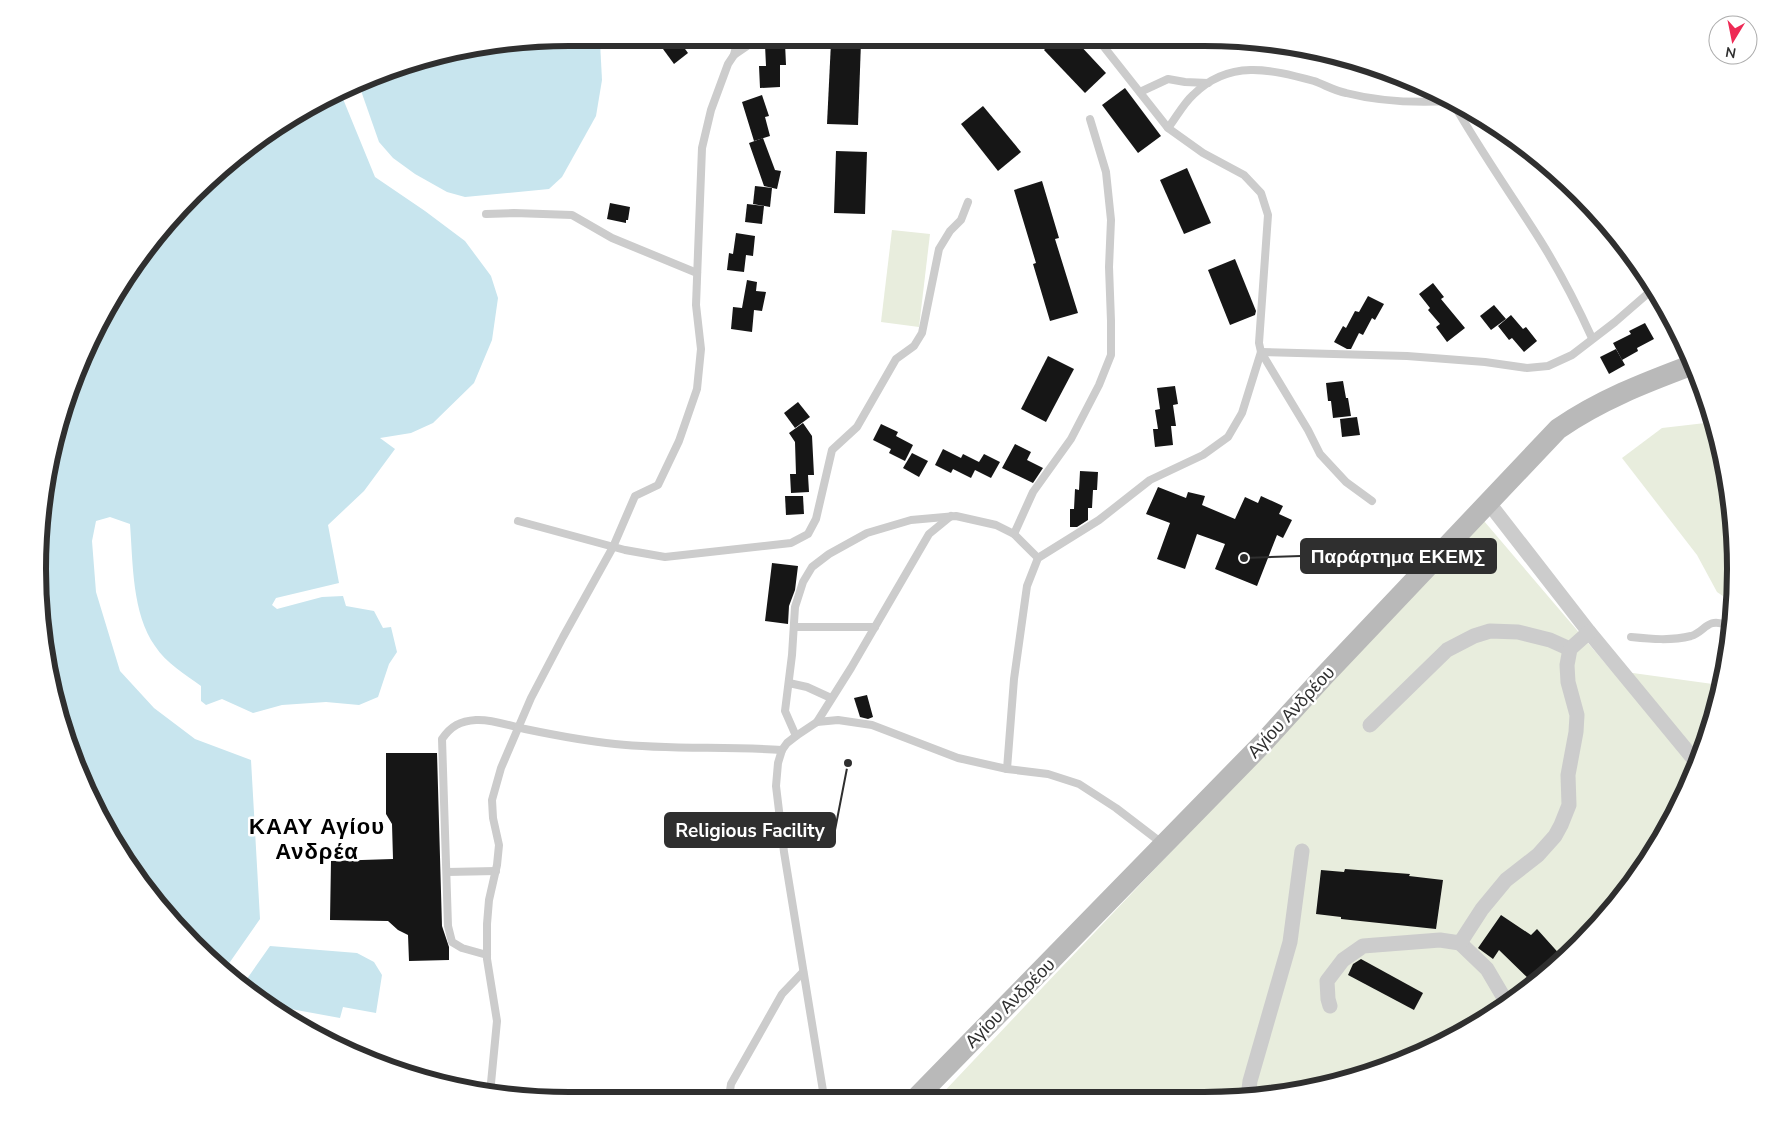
<svg xmlns="http://www.w3.org/2000/svg" width="1773" height="1138" font-family="'Nunito Sans',sans-serif">
<style>
.green{fill:#e8eddd}
.water{fill:#c8e5ee}
.building{fill:#161616}
.lines{fill:none;stroke-linecap:round;stroke-linejoin:round}
.service{stroke:#ccc;stroke-width:8}
.minor{stroke:#ccc;stroke-width:15}
.secondary{stroke:#b9b9b9;stroke-width:21}
.labels{text-anchor:middle;dominant-baseline:central;stroke-width:5;stroke-linejoin:round;paint-order:stroke}
.street-label{font-size:18px;fill:#2f2f2f;stroke:#fff}
.district-label{font-size:22px;font-weight:bold;letter-spacing:1px;fill:#000;stroke:#fff}
.rim{fill:none;stroke:#2f2f2f;stroke-width:6}
.leader{fill:none;stroke:#2f2f2f;stroke-width:2}
.callout-dot{fill:#2f2f2f;stroke:#fff;stroke-width:2}
.callout{fill:#2f2f2f;stroke:#2f2f2f;stroke-width:2}
.callout-label{font-size:19px;text-anchor:middle;font-weight:bold;fill:#fff}
</style>
<rect width="100%" height="100%" fill="#fff"/>
<!-- green -->
<g class="green">
<polygon points="892,230 930,234 919,327 881,322"/>
<polygon points="1714,422 1717,431 1734,534 1732,602 1717,592 1697,555 1622,458 1662,428"/>
<polygon points="1484,521 1611,670 1720,685 1707,740 1664,834 1604,919 1528,990 1439,1046 1341,1082 1238,1099 938,1098"/>
</g>
<!-- water -->
<g class="water">
<polygon points="499,42 600,42 602,80 596,116 562,177 549,189 465,197 447,192 415,174 393,158 379,142 359,85 398,66"/>
<path d="M341,94L375,177L425,211L465,241L491,276L498,298L492,340L474,383L433,423L411,433L380,438L395,449L364,491L328,525L339,583L276,598L272,605L277,609L322,597L343,596L346,606L374,611L383,628L391,627L397,652L389,664L378,697L359,705L326,702L282,705L253,713L222,699L206,705L201,701V686C186,675 166,663 155,646C132,613 133,564 130,524L110,517L96,521L92,541L96,592L120,671L154,708L195,739L251,760L260,919L223,972L127,864L78,773L56,706L39,604V535L66,398L109,304L147,246L193,193L273,127Z"/>
<polygon points="270,946 357,953 374,962 382,975 376,1013 343,1007 340,1018 269,1005 242,986"/>
</g>
<!-- building -->
<g class="building">
<polygon points="672,42 680,42 688,53 674,64 663,49"/>
<polygon points="831,42 861,42 858,125 827,124"/>
<polygon points="1052,42 1077,42 1106,73 1085,93 1044,50"/>
<polygon points="785,43 786,65 780,65 780,87 760,88 759,66 766,66 765,45"/>
<polygon points="1125,88 1161,136 1138,153 1102,105"/>
<polygon points="762,95 769,116 765,117 770,136 754,141 742,102"/>
<polygon points="983,106 1021,152 998,171 961,124"/>
<polygon points="763,138 775,170 781,171 777,189 764,186 749,143"/>
<polygon points="836,151 867,152 865,214 834,213"/>
<polygon points="1187,168 1211,223 1184,234 1160,180"/>
<polygon points="1042,181 1059,238 1055,239 1078,313 1050,321 1033,264 1036,263 1014,190"/>
<polygon points="755,186 772,188 770,207 753,204"/>
<polygon points="610,203 630,207 628,220 626,220 626,223 607,219"/>
<polygon points="747,204 764,206 762,224 745,222"/>
<polygon points="736,233 755,236 753,256 746,255 744,272 727,270 729,253 733,254"/>
<polygon points="1235,259 1256,311 1255,315 1230,325 1208,270"/>
<polygon points="747,280 757,282 756,291 766,292 762,311 754,310 752,332 731,329 733,307 742,308"/>
<polygon points="1433,283 1444,297 1441,299 1465,328 1447,342 1436,327 1440,324 1428,310 1430,308 1419,294"/>
<polygon points="1368,296 1384,304 1375,320 1372,318 1363,335 1359,333 1351,349 1347,349 1334,342 1343,326 1346,328 1355,311 1359,312"/>
<polygon points="1494,305 1506,319 1491,330 1480,316"/>
<polygon points="1511,315 1523,329 1526,327 1537,341 1524,352 1512,338 1509,340 1498,326"/>
<polygon points="1645,323 1654,339 1637,348 1638,351 1622,360 1613,343 1631,334 1629,331"/>
<polygon points="1616,349 1625,365 1609,374 1600,357"/>
<polygon points="1048,356 1074,369 1046,422 1021,409"/>
<polygon points="1343,381 1346,398 1348,398 1351,416 1333,418 1331,401 1328,401 1326,383"/>
<polygon points="1175,386 1178,404 1173,405 1176,426 1171,426 1173,445 1155,447 1153,429 1158,429 1155,410 1160,409 1157,388"/>
<polygon points="798,402 810,417 795,428 784,413"/>
<polygon points="1357,417 1360,435 1342,437 1340,419"/>
<polygon points="803,423 812,436 814,475 808,475 809,492 791,493 790,474 796,474 795,442 789,433"/>
<polygon points="881,424 898,432 896,436 913,445 905,461 889,453 891,449 873,440"/>
<polygon points="1015,444 1031,452 1027,460 1043,468 1033,483 1002,468"/>
<polygon points="943,449 961,458 963,454 979,462 984,454 1000,462 991,478 975,470 971,478 953,469 951,473 935,465"/>
<polygon points="912,453 928,461 919,477 903,468"/>
<polygon points="1080,471 1098,472 1097,490 1093,490 1092,508 1088,508 1088,520 1077,527 1070,527 1070,509 1074,509 1075,489 1079,490"/>
<polygon points="1158,487 1186,498 1188,492 1205,496 1202,505 1235,519 1245,497 1258,503 1261,496 1283,506 1279,514 1292,520 1283,538 1277,535 1257,586 1215,569 1225,544 1197,534 1185,569 1157,559 1170,523 1146,514"/>
<polygon points="785,496 803,496 804,514 786,515"/>
<polygon points="772,563 798,566 795,590 789,606 788,624 765,621"/>
<polygon points="867,695 873,717 868,719 860,717 854,698"/>
<polygon points="386,753 437,753 442,926 449,947 449,960 409,961 408,935 398,930 388,921 330,920 331,861 393,859 392,824 386,814"/>
<polygon points="1345,869 1410,874 1409,876 1443,880 1436,929 1341,919 1341,917 1316,914 1321,870 1344,872"/>
<polygon points="1501,915 1531,935 1537,929 1563,958 1534,984 1499,950 1493,959 1478,948"/>
<polygon points="1361,959 1423,993 1414,1010 1348,975 1353,964"/>
</g>
<g class="lines">
<!-- service -->
<g class="service">
<polyline points="1098,42 1104,47 1168,128 1203,153 1244,175 1261,193 1268,215 1259,343 1261,352 1308,430 1320,454 1346,482 1372,501"/>
<polyline points="734,55 753,42"/>
<polyline points="1140,92 1168,79 1185,82 1208,83"/>
<path d="M1168,128C1176,118 1183,104 1193,95C1229,59 1270,69 1314,81C1325,85 1335,91 1346,93C1381,102 1417,103 1452,101C1479,149 1511,194 1540,240C1560,272 1577,305 1592,338"/>
<polyline points="486,214 514,213 572,215 612,238 697,273"/>
<polyline points="518,521 625,550 665,557 791,543 808,534 816,519 832,450 857,427 896,359 914,346 922,333 939,249 950,231 961,220 968,202"/>
<polyline points="1014,534 1033,492 1071,439 1099,385 1111,355 1111,321 1109,267 1111,220 1106,172 1090,119"/>
<polyline points="794,627 875,627"/>
<path d="M1631,637C1651,639 1671,641 1691,636C1705,632 1707,617 1726,625L1731,638"/>
<polyline points="789,683 807,687 831,698"/>
<polyline points="817,722 851,668 929,534 951,516"/>
<polyline points="796,736 785,711 792,655 795,607 803,582 812,567 829,554 867,533 911,520 956,516 996,525 1014,534 1038,558"/>
<polyline points="1007,769 1014,679 1027,586 1038,558 1099,520 1150,480 1203,455 1228,437 1242,413 1261,352 1407,356 1485,362 1527,368 1548,366 1572,355 1615,322 1653,289"/>
<polyline points="447,872 496,871"/>
<path d="M487,955L462,948L452,942L448,926L442,739C451,726 460,721 476,720C493,719 509,726 525,729C554,735 585,741 615,744C670,750 726,746 782,750"/>
<polyline points="492,1094 491,1083 497,1021 487,959 487,924 489,900 497,865 499,845 493,818 492,800 501,768 531,698 563,637 613,547 635,496 658,485 679,441 697,389 701,349 696,305 702,148 711,110 728,64 734,55 737,42"/>
<polyline points="729,1097 731,1084 782,994 803,972"/>
<polyline points="824,1097 784,852 776,786 778,763 782,750 787,743 796,736 817,722 838,720 872,725 958,758 1007,769 1048,774 1079,784 1116,808 1163,844"/>
</g>
<!-- minor -->
<g class="minor">
<polyline points="1488,502 1589,632 1697,763"/>
<polyline points="1370,725 1447,650 1474,636 1490,631 1518,632 1550,640 1570,649"/>
<polyline points="1460,943 1487,969 1507,1003"/>
<polyline points="1330,1006 1328,999 1327,981 1343,960 1363,946 1440,940 1460,943 1482,909 1506,880 1538,855 1555,836 1561,825 1569,805 1568,775 1576,732 1577,715 1568,682 1567,665 1570,649 1589,632"/>
<polyline points="1248,1098 1250,1081 1290,942 1302,851"/>
</g>
<!-- secondary -->
<path class="secondary" d="M916,1098L1264,742L1324,676L1558,429C1600,400 1644,383 1692,365"/>
</g>
<g class="labels">
<!-- street labels -->
<g class="street-label">
<text transform="translate(1291 712) rotate(-47)">Αγίου Ανδρέου</text>
<text transform="translate(1010 1003) rotate(-45)">Αγίου Ανδρέου</text>
</g>
<!-- district labels -->
<g class="district-label">
<text x="317" y="827">ΚΑΑΥ Αγίου<tspan x="317" dy="25">Ανδρέα</tspan></text>
</g>
</g>
<!-- crop -->
<path d="M0 0H1773V1138H0ZM569 46H1204A523 523 0 0 1 1727 569V569A523 523 0 0 1 1204 1092H569A523 523 0 0 1 46 569V569A523 523 0 0 1 569 46Z" fill="#fff" fill-rule="evenodd"/>
<path class="rim" d="M569 46H1204A523 523 0 0 1 1727 569V569A523 523 0 0 1 1204 1092H569A523 523 0 0 1 46 569V569A523 523 0 0 1 569 46Z"/>
<!-- callouts -->
<path class="leader" d="M1244 558L1301 556M848 763L835 830"/>
<g class="callout-dot">
<circle cx="1244" cy="558" r="5"/>
<circle cx="848" cy="763" r="5"/>
</g>
<g class="callout">
<rect x="1301" y="539" width="195" height="34" rx="5"/>
<rect x="665" y="813" width="170" height="34" rx="5"/>
</g>
<g class="callout-label">
<text x="1398" y="563">Παράρτημα ΕΚΕΜΣ</text>
<text x="750" y="837">Religious Facility</text>
</g>
<!-- north arrow -->
<g transform="translate(1733 40) rotate(190)"><circle r="24" fill="#ffffff" stroke="#acacac"/>
<path d="M0-4L9 19L0 12L-9 19Z" fill="#ee2a55"/>
<text y="-8" font-size="14" font-weight="bold" text-anchor="middle" fill="#2f2f2f">N</text>
</g>
</svg>
